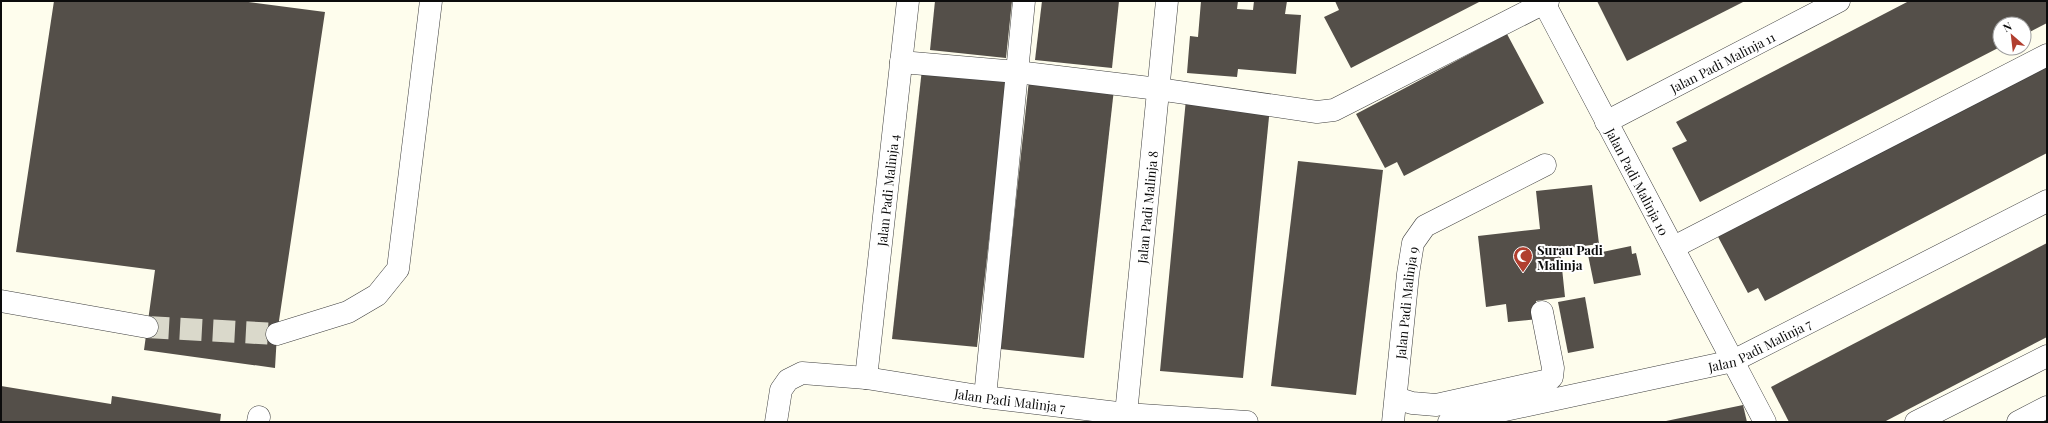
<svg xmlns="http://www.w3.org/2000/svg" width="2048" height="423" font-family="'Playfair Display',serif">
<style>
.building{fill:#544f49}
.lines{fill:none;stroke-linecap:round;stroke-linejoin:round}
.minor-tunnel{stroke:#dad9cb;stroke-width:22;stroke-dasharray:22 11;stroke-linecap:butt}
.minor-casing{stroke:#3f3f3f;stroke-width:23}
.minor{stroke:#fff;stroke-width:22}
.labels{text-anchor:middle;dominant-baseline:central;stroke-width:4;stroke-linejoin:round;paint-order:stroke}
.street-label{font-size:13px;fill:#0c0c0c;stroke:#fff}
.poi-label{font-size:13px;font-weight:bold;fill:#0c0c0c;stroke:#fff;text-anchor:start}
</style>
<rect width="100%" height="100%" fill="#fefded"/>
<!-- building -->
<g class="building">
<polygon points="54,1 241,1 325,12 277,334 275,368 144,350 155,270 16,252"/>
<polygon points="935,1 1012,1 1006,58 930,50"/>
<polygon points="1042,1 1119,1 1112,68 1035,60"/>
<polygon points="1201,1 1238,1 1237,9 1253,10 1254,1 1287,1 1285,14 1301,15 1296,74 1238,69 1237,77 1187,73 1190,36 1198,37"/>
<polygon points="1335,1 1481,1 1351,68 1324,17 1339,10"/>
<polygon points="1597,1 1745,1 1627,61"/>
<polygon points="1909,1 2047,1 2047,23 2024,35 2024,24 2000,24 2000,47 1700,202 1672,148 1687,141 1676,122"/>
<polygon points="1507,34 1544,103 1404,176 1397,162 1385,168 1356,114"/>
<polygon points="2047,60 2047,153 1765,301 1758,288 1748,293 1716,233"/>
<polygon points="922,69 1007,78 977,347 892,339"/>
<polygon points="1029,80 1114,89 1084,358 1000,349"/>
<polygon points="1186,99 1270,107 1243,378 1160,371"/>
<polygon points="1298,161 1383,170 1356,395 1271,386"/>
<polygon points="1592,185 1599,244 1560,249 1565,297 1536,301 1538,319 1508,322 1506,304 1486,307 1478,236 1540,229 1536,191"/>
<polygon points="2047,243 2047,337 1884,422 1789,422 1771,387"/>
<polygon points="1631,246 1632,254 1636,253 1641,275 1594,284 1588,255"/>
<polygon points="1585,297 1594,348 1568,353 1558,302"/>
<polygon points="1,386 111,404 112,396 221,414 220,422 1,422"/>
<polygon points="1743,405 1747,422 1666,422 1666,421"/>
</g>
<g class="lines">
<!-- minor-tunnel -->
<polyline class="minor-tunnel" points="147,327 277,334"/>
<defs>
<g id="minor">
<path id="s1" d="M1543,1L1765,422"/>
<polyline points="901,62 1017,72 1158,89 1317,112 1334,110 1548,1"/>
<path id="s2" d="M1606,122L1839,1"/>
<polyline points="1674,247 2047,55"/>
<polyline points="1,301 147,327"/>
<polyline points="277,334 348,312 377,295 398,269 431,1"/>
<path id="s3" d="M866,378L908,1"/>
<polyline points="985,397 1024,1"/>
<polyline points="1396,398 1412,403 1436,405 1549,380 1552,377 1553,368 1542,312"/>
<path id="s4" d="M1126,414L1167,1"/>
<polyline points="258,422 259,417"/>
<path id="s5" d="M776,422L781,390L788,380L802,373L866,378L985,397L1126,414L1247,422"/>
<path id="s6" d="M1393,422L1408,274L1413,243L1425,226L1545,165"/>
<path id="s7" d="M1449,422L1733,361L2047,201"/>
<polyline points="1916,422 2047,356"/>
<polyline points="2018,422 2047,407"/>
</g>
</defs>
<!-- minor casing -->
<use href="#minor" class="minor-casing"/>
<!-- minor -->
<use href="#minor" class="minor"/>
</g>
<!-- icons -->
<defs>
<symbol id="mosque-pin" viewBox="-11 -11 22 30"><path d="M0 17L-7.5 6A9.5 9.5 0 1 1 7.5 6Z" fill="#b13f2f" stroke="#fff"/><path d="M3.5-4.9A6 6 0 1 0 3.5 4.9A5 5 0 1 1 3.5-4.9Z" fill="#fff"/></symbol>
</defs>
<g fill-rule="evenodd">
<use href="#mosque-pin" x="1512" y="245" width="22" height="30"/>
</g>
<g class="labels">
<!-- street labels -->
<g class="street-label">
<text stroke="none"><textPath href="#s2" startOffset="131">Jalan Padi Malinja 11</textPath></text>
<text stroke="none"><textPath href="#s1" startOffset="204">Jalan Padi Malinja 10</textPath></text>
<text stroke="none"><textPath href="#s3" startOffset="189">Jalan Padi Malinja 4</textPath></text>
<text stroke="none"><textPath href="#s4" startOffset="208">Jalan Padi Malinja 8</textPath></text>
<text stroke="none"><textPath href="#s6" startOffset="120">Jalan Padi Malinja 9</textPath></text>
<text stroke="none"><textPath href="#s7" startOffset="321">Jalan Padi Malinja 7</textPath></text>
<text stroke="none"><textPath href="#s5" startOffset="270">Jalan Padi Malinja 7</textPath></text>
</g>
<!-- poi labels -->
<g class="poi-label">
<text x="1537" y="249">Surau Padi<tspan x="1537" dy="15">Malinja</tspan></text>
</g>
</g>
<!-- border -->
<rect width="2048" height="423" fill="none" stroke="#0c0c0c" stroke-width="4"/>
<!-- north arrow -->
<g transform="translate(2012 36) rotate(332)"><circle r="19" fill="#ffffff" stroke="#9e9e9e"/>
<path d="M0-3L7 15L0 10L-7 15Z" fill="#b13f2f"/>
<text y="-6" font-size="11" font-weight="bold" text-anchor="middle" fill="#0c0c0c">N</text>
</g>
</svg>
